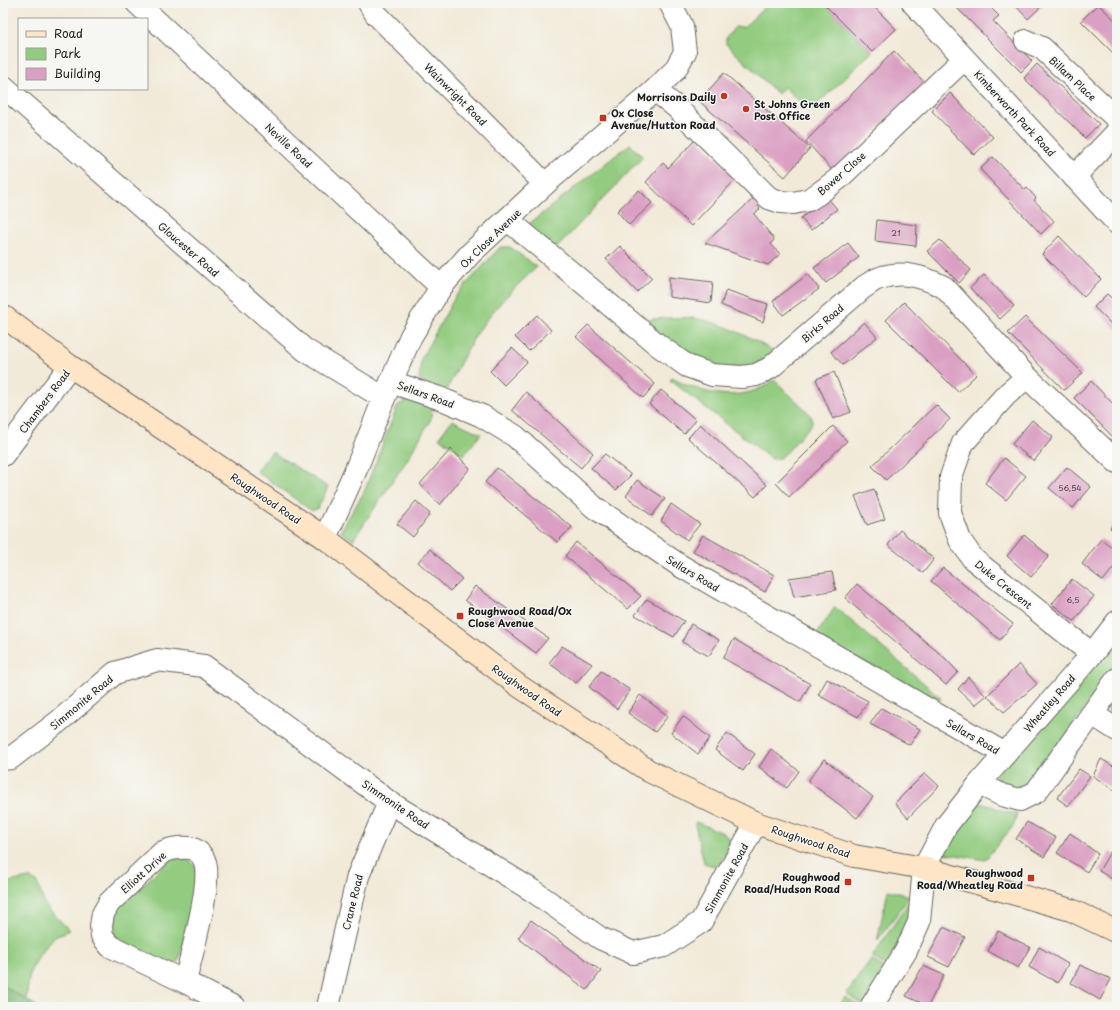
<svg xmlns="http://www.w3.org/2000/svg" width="1120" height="1010" font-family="'Playpen Sans',sans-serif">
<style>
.green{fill:#93cc80;stroke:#58744e}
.forest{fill:#76b06e;stroke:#496645}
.building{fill:#da9fc2}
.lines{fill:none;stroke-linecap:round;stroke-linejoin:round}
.street-casing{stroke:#67645e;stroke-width:24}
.secondary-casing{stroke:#67645e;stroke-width:24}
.street{stroke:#fff;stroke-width:22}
.secondary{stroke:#fde5c5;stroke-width:22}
.poi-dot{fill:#c8321e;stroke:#f6f6f2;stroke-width:1.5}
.labels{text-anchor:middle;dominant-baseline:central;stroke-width:3;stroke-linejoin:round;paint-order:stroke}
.number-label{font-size:8px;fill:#4c3d46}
.street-label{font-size:10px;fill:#1c1c1c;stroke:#f6f6f2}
.poi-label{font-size:10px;font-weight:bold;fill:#1c1c1c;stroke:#f6f6f2;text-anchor:end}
</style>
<rect width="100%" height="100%" fill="#f6f6f2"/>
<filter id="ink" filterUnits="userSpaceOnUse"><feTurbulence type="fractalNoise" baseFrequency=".025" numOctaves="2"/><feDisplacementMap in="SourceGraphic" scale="8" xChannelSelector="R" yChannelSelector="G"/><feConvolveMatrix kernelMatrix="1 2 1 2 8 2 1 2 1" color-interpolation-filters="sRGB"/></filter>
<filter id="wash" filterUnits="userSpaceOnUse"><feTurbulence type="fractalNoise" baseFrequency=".012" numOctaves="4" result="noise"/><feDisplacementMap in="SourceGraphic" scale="16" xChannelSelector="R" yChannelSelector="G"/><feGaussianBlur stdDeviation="0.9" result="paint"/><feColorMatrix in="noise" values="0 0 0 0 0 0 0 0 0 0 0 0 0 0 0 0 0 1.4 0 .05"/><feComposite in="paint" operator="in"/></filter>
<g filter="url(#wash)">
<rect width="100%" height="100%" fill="#f2ead8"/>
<!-- green -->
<g class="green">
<polygon points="769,3 823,3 872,52 810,111 784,87 778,94 726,44 726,38 735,27 744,27"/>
<polygon points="630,144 643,157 550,255 520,231"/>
<path d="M500,247H510L537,267C518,284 499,303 484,323C468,345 455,374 442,399L419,379L421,359L455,297Z"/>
<path d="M667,318C675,318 684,317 692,318C719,321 753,338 776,353L752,367L711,370L642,323L653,319Z"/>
<path d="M672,378C703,395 743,404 774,380L808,412L812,418V424L786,453L780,458L772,459L670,380Z"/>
<polygon points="409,400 432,407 431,419 407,460 353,540 341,532 343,527 364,492 398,405"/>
<polygon points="452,420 481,434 463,456 454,447 439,438"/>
<path d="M272,452L328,487L318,508C313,512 310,510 305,506L256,471Z"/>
<polygon points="835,607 941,698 939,701 815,637"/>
<path d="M1117,632V662L1030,787C1013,790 1007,791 995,777Z"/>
<polygon points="1110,703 1117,708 1117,722 1109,715 1108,709"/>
<path d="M976,804C993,802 999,814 1017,813L1014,825L985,860L944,853L945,842Z"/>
<polygon points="696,822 723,833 729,838 730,847 717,867 704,863 695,824"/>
<path d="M180,858C195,860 197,869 197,882L179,960L172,966L126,945L110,932V918L116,909L170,860Z"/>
<polygon points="29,878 37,882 45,905 69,930 53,938 40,954 30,972 26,1000 3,985 3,883"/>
<polygon points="888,890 910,896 877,941"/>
<polygon points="909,902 912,903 904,933 886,966 872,957"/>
<polygon points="871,959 886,970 864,1005 846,994"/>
<polygon points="845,997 861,1007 838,1007"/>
</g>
<!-- forest -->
<polygon class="forest" points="3,985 38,1007 3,1007"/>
<g id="blocks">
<!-- building -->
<g class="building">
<polygon points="823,3 870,3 896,29 872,52"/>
<polygon points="952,3 986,3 999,16 993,21 1032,61 1021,72"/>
<polygon points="1013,3 1045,3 1028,19"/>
<polygon points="1098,4 1117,22 1117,57 1081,21"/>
<polygon points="894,51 925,83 833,171 806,141"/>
<polygon points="1037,64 1099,124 1085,138 1024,78"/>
<polygon points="724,73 810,148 785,177 699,101"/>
<polygon points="950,93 993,137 974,155 932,111"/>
<polygon points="697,138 736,179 691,226 646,182 663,163 668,168"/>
<polygon points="993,157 1025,190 1027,188 1036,198 1034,200 1054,221 1041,234 980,169"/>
<polygon points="639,190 652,203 629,225 617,211"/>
<polygon points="755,197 763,202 758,206 760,209 754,214 774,239 771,244 780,254 768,265 705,243"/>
<polygon points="827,197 837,209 811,230 801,218"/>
<polygon points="877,220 917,225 916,246 875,241"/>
<polygon points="1059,236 1101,279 1084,297 1042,254"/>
<polygon points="940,240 971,270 959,283 927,251"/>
<polygon points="848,243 859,257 826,283 814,268"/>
<polygon points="620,246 652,278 637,292 606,259"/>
<polygon points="808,274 819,289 783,315 773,301"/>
<polygon points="984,275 1014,306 1000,319 970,288"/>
<polygon points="669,277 713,282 711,303 669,297"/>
<polygon points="726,290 768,304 763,322 721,305"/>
<polygon points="1107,294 1117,303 1117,330 1094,307"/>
<polygon points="904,302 976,375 958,392 886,320"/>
<polygon points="537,315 551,330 529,351 515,337"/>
<polygon points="1025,317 1083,373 1064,390 1008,333"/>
<polygon points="864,322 877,337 843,365 831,352"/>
<polygon points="588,325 655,384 643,398 576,337"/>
<polygon points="512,348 527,362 504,385 490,371"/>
<polygon points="834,372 851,412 833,419 816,379"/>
<polygon points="1091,381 1117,408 1117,441 1074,398"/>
<polygon points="661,390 696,420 684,434 649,404"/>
<polygon points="526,392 593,453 581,468 512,410"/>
<polygon points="936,405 950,419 886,480 872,466"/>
<polygon points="1032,420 1053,437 1034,461 1012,444"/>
<polygon points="700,424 767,485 755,497 688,438"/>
<polygon points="833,426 847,441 789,497 776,483"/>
<polygon points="451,449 470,468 440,505 420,484"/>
<polygon points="605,454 631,475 616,490 591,468"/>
<polygon points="1004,458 1026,476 1006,500 985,483"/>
<polygon points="1067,467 1091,487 1073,508 1049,488"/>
<polygon points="497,468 572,527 557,542 485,482"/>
<polygon points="637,480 665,499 652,516 626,496"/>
<polygon points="874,489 885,519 867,525 855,496"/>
<polygon points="416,501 430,514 413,537 397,524"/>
<polygon points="671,504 700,524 687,540 661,521"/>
<polygon points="1117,519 1117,533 1110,528"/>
<polygon points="900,530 934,559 923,573 888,545"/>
<polygon points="703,535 774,575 765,592 693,551"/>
<polygon points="1024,535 1049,556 1031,577 1007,556"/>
<polygon points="1101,539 1117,551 1117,563 1103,581 1082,564"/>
<polygon points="576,542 641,596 628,609 565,556"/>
<polygon points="430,549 462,579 450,591 418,562"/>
<polygon points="943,568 1013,624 1000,640 931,581"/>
<polygon points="832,572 836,590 794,597 789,578"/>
<polygon points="1072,579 1094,596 1074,621 1052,604"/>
<polygon points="857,584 945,658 958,672 946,685 845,598"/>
<polygon points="475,586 548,638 536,653 465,600"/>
<polygon points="647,599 684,621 674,637 635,615"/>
<polygon points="691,624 719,640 709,656 682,642"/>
<polygon points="734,639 810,684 800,702 723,658"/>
<polygon points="562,646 592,664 576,683 549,663"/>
<polygon points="1019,664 1037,684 1004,712 987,696"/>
<polygon points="601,671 630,690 617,709 589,687"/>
<polygon points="968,677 986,696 975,705 958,689"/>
<polygon points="827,679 868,701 858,717 818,695"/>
<polygon points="640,695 668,716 655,732 628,713"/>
<polygon points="881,708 920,729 910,745 870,724"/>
<polygon points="683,716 710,738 698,754 671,733"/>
<polygon points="727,733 755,754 743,771 715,750"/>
<polygon points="771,749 799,771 787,788 759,767"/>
<polygon points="824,759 873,797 857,818 808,781"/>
<polygon points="1101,759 1117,768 1117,792 1093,776"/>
<polygon points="1079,769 1090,776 1068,806 1057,798"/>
<polygon points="925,773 939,786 908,818 895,803"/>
<polygon points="1027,822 1056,838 1044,857 1016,839"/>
<polygon points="1070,833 1098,854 1087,872 1057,853"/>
<polygon points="1110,852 1117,857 1117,882 1099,871"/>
<polygon points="531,920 601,971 587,990 518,938"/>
<polygon points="943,927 965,937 949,967 928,957"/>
<polygon points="998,931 1030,947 1018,968 988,951"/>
<polygon points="1039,947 1068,964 1058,983 1029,967"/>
<polygon points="1080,965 1111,979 1100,1000 1071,983"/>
<polygon points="923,966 944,975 928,1006 906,996"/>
</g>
</g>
</g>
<g filter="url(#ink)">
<use href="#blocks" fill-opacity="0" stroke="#67645e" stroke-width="1"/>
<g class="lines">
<defs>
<g id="street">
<polyline points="137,3 441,287"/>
<polyline points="369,3 376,14 545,184"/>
<polyline points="913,3 1117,223"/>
<polyline points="1026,41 1042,48 1117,119"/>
<polyline points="3,86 305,350 384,398"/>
<polyline points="655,90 676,107 769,198 781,202 793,203 808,200 818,194 838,179 964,59"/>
<polyline points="1074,177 1117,132"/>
<path d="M508,220L658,345L687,366L712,375L742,377L756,375L770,368L864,287C869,284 875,279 880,278C903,270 924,277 944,287L1027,377L1117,462"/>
<polyline points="1027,377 1006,395 963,443 951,477 950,513 960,540 973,559 1092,654"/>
<polyline points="391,382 442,399 482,416 515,436 594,507 679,565 1005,754"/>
<polyline points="3,455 70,366"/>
<polyline points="325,538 357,467 384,398 411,336 441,287 470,254 545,184 655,90 675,70 685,52 682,26 670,3"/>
<polyline points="1092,714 1117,730"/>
<polyline points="3,759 11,758 58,722 115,673 157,660 204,666 389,802 533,891 600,938 633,953 664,946 701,922 756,823"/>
<polyline points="979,784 1002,795 1020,800 1036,792 1117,679"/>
<path d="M185,982C192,952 201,922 205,892C206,884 207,875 206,867C205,858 199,850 190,848C179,847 172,848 163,852L109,903L103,914L101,926L102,936L110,946L185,982L234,1007"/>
<polyline points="328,1007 358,876 389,802"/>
<polyline points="871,1007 906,951 919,922 924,868 946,826 979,784 1092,654 1117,622"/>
</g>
<polyline id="secondary" points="3,316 70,366 325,538 519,686 649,771 756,823 854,856 924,868 1071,910 1117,932"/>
</defs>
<!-- street casing -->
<use href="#street" class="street-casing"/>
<!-- secondary casing -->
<use href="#secondary" class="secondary-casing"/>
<!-- street -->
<use href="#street" class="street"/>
<!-- secondary -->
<use href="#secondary" class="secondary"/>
</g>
</g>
<!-- markers -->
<g class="poi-dot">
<circle cx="724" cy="96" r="4"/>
<circle cx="746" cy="109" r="4"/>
<rect x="599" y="114" width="8" height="8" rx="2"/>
<rect x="456" y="612" width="8" height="8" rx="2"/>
<rect x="1027" y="874" width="8" height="8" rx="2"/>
<rect x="844" y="878" width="8" height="8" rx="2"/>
</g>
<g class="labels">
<!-- number labels -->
<g class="number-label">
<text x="896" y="233">21</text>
<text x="1070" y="488">56,54</text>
<text x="1073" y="600">6,5</text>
</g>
<!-- street labels -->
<g class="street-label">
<text transform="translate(1073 78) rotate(43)">Billam Place</text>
<text transform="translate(456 94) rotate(45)">Wainwright Road</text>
<text transform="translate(1015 113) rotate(47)">Kimberworth Park Road</text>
<text transform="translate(289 145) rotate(43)">Neville Road</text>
<text transform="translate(841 173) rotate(-41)">Bower Close</text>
<text transform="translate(490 238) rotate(-44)">Ox Close Avenue</text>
<text transform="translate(189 249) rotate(41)">Gloucester Road</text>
<text transform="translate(822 323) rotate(-41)">Birks Road</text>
<text transform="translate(426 394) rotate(20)">Sellars Road</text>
<text transform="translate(44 401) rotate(-53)">Chambers Road</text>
<text transform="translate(266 498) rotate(34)">Roughwood Road</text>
<text transform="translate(693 573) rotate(31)">Sellars Road</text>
<text transform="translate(1004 584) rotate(39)">Duke Crescent</text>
<text transform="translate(527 690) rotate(35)">Roughwood Road</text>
<text transform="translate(81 702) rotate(-40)">Simmonite Road</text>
<text transform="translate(1049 703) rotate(-49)">Wheatley Road</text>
<text transform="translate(973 736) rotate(30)">Sellars Road</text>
<text transform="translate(396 804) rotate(34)">Simmonite Road</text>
<text transform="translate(811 841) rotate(18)">Roughwood Road</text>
<text transform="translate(143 872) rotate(-42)">Elliott Drive</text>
<text transform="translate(726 878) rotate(-61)">Simmonite Road</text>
<text transform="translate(352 902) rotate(-76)">Crane Road</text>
</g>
<!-- poi labels -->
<g class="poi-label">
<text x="716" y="96">Morrisons Daily</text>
<text x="754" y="103" text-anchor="start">St Johns Green<tspan x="754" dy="12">Post Office</tspan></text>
<text x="611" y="112" text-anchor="start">Ox Close<tspan x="611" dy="12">Avenue/Hutton Road</tspan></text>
<text x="468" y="610" text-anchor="start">Roughwood Road/Ox<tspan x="468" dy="12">Close Avenue</tspan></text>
<text x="1023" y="872">Roughwood<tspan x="1023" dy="12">Road/Wheatley Road</tspan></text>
<text x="840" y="876">Roughwood<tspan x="840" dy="12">Road/Hudson Road</tspan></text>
</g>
</g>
<!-- margin -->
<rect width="1120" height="1010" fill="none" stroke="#f6f6f2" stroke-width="16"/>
<!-- legend -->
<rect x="18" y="18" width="130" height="72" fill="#f6f6f2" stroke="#9f9f9c"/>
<rect x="26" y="31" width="20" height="6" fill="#fde5c5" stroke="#9f9f9c"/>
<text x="54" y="38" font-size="12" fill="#1c1c1c">Road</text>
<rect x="26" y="48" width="20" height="12" fill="#93cc80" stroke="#9f9f9c"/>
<text x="54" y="58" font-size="12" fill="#1c1c1c">Park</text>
<rect x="26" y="68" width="20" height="12" fill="#da9fc2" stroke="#9f9f9c"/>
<text x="54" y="78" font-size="12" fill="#1c1c1c">Building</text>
</svg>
